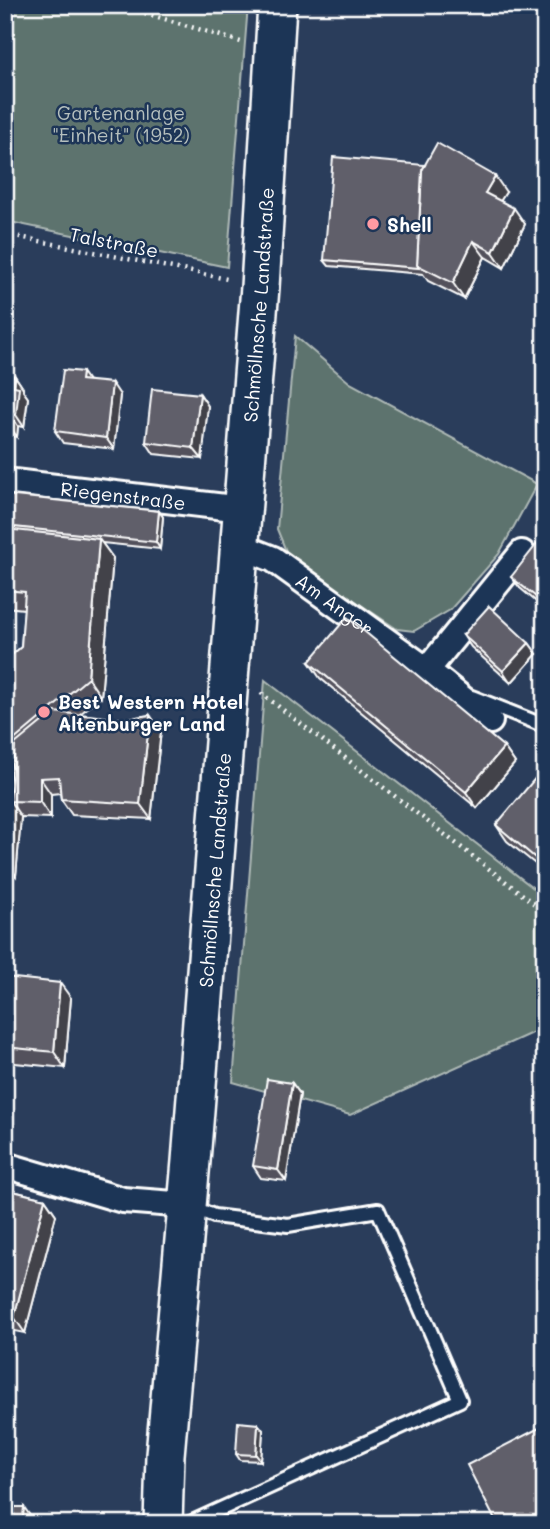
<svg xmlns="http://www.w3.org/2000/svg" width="550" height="1529" font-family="Mali,sans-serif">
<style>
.green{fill:#5d736e;stroke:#aeb9b6;stroke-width:2}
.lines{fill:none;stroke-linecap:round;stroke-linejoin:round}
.lane-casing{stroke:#fff;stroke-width:18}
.street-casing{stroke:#fff;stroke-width:30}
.secondary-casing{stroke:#fff;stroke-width:42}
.path{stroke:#fff;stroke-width:4.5;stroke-dasharray:2 5;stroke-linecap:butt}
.lane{stroke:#1d3557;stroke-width:12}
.street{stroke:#1d3557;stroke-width:24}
.secondary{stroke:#1d3557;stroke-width:37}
.wall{fill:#53515b;stroke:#fff;stroke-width:2}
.shaded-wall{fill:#43424a;stroke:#fff;stroke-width:2}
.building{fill:#605e6a;stroke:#fff;stroke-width:2}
.poi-dot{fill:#ff9aa2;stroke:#1d3557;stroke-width:2.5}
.labels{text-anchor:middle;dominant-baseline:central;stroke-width:5;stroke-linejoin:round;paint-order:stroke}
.park-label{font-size:19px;fill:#b6c0be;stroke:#1d3557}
.poi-label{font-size:19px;font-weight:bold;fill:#fff;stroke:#1d3557;text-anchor:start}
.street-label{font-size:19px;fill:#fff;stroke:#1d3557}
</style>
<rect width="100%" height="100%" fill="#2a3d5b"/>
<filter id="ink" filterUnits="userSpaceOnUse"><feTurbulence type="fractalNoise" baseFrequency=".0143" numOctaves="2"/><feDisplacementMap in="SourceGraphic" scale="14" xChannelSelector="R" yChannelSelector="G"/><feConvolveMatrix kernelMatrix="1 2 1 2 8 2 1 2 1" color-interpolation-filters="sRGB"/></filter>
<g filter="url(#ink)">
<!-- green -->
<g class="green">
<polygon points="5,5 248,5 227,267 5,221"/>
<polygon points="295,336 350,383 537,484 499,554 450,610 414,631 397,629 288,556 277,529"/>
<polygon points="265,680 545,897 545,1027 350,1115 233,1082"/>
</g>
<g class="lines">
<defs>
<g id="lane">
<polyline points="472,697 545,726"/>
<polyline points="188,1524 460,1400 378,1210 288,1225 214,1216 192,1207"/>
</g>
<g id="street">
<path id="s1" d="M5,481L242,509"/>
<path id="s2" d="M240,546L273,559L427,670L490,721"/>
<polyline points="427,670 522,553"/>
<polyline points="5,1165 123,1200 187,1205"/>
</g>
<g id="secondary">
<path id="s3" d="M163,1524L165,1455L191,1161L260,287L277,5"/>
</g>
</defs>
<!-- lane casing -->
<use href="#lane" class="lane-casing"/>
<!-- street casing -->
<use href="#street" class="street-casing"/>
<!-- secondary casing -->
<use href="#secondary" class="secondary-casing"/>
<!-- path -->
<g class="path">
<polyline points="118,5 241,42"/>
<polyline points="5,234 227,279"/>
<polyline points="261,693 545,912"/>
</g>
<!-- lane -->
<use href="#lane" class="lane"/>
<!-- street -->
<use href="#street" class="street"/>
<!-- secondary -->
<use href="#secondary" class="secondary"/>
</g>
<!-- wall -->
<g class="wall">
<polygon points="425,165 506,192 500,201 525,224 504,268 485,257 464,299 428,281 423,274 329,266 324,260"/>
<polygon points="5,375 15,376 23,388 23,391 28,398 24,427 18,426 17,437 5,436"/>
<polygon points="200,394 208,406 202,459 154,454 146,442"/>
<polygon points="120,395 114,449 63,443 55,431"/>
<polygon points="5,495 159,511 163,517 160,549 102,543 113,558 101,697 80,714 123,719 150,715 161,731 151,819 72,815 61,799 60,793 51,794 51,818 21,817 16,876 5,875 5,661 21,647 24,609 5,607"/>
<polygon points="545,550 545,609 520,588 511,577"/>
<polygon points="463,635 529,643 537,654 511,683 471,647"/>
<polygon points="309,662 504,747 515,763 477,808 320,678"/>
<polygon points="545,781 545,872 507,841 496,825"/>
<polygon points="5,947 8,951 6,977 71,998 65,1068 5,1062"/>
<polygon points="292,1083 300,1094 286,1181 261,1178 253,1166"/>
<polygon points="5,1189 45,1199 56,1215 25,1333 5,1329"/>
<polygon points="258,1424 263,1430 261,1461 240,1460 236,1454"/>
</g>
<!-- shaded-wall -->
<g class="shaded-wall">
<polygon points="495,176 506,192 496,208 485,193"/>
<polygon points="514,208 525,224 504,268 493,252"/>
<polygon points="473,241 485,257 464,299 453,283"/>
<polygon points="82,372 90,384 81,380"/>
<polygon points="15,376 23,388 23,391 28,398 24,427 16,415 14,386"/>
<polygon points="112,383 120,395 114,449 106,438"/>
<polygon points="200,394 208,406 202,459 193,448"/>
<polygon points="10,414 18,426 17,437 9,425"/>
<polygon points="159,511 163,517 160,549 156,542"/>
<polygon points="99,539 113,558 101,697 88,678"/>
<polygon points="529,643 537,654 511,683 503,671"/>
<polygon points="150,715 161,731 151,819 140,804"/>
<polygon points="13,741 26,760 10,801 21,817 16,876 5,861 5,828"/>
<polygon points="504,747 515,763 477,808 466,792"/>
<polygon points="40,778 51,794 51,818 40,802"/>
<polygon points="5,947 8,951 6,979 5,978"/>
<polygon points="60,983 71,998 65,1068 54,1052"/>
<polygon points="292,1083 300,1094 286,1181 278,1170"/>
<polygon points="45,1199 56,1215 25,1333 14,1317"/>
<polygon points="258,1424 263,1430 261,1461 256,1455"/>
<polygon points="24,1507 35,1523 35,1524 22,1524"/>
</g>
<!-- building -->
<g class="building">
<polygon points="437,143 495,176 485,193 514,208 493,252 473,241 453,283 417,265 422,170"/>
<polygon points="333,157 425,165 422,170 417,265 419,268 324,260"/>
<polygon points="63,370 82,372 81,380 112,383 106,438 55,431"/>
<polygon points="5,375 15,376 14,386 19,387 16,415 10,414 9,425 5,425"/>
<polygon points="152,389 200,394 193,448 146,442"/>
<polygon points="5,495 159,511 156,542 5,526"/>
<polygon points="5,529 99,539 88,678 13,741 5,828 5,661 21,647 25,592 5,590"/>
<polygon points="537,544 545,550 545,604 511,577"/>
<polygon points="489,606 529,643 503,671 463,635"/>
<polygon points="347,617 504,747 466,792 309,662"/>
<polygon points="54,712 123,719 150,715 140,804 61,799 59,777 40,778 40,802 10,801 15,744"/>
<polygon points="538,775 545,781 545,866 496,825"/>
<polygon points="5,977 60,983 54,1052 5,1047"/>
<polygon points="267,1079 292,1083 278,1170 253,1166"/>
<polygon points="5,1189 45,1199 14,1317 5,1315"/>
<polygon points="238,1422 258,1424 256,1455 236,1454"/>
<polygon points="545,1425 545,1524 497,1524 467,1465"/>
<polygon points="5,1507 24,1507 22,1524 5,1524"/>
</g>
</g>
<!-- markers -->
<g class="poi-dot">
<circle cx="373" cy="224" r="7"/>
<circle cx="44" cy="712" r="7"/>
</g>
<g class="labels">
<!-- park labels -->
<g class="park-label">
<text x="121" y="112">Gartenanlage<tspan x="121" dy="22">"Einheit" (1952)</tspan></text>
</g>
<!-- poi labels -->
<g class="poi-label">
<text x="387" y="224">Shell</text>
<text x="58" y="701">Best Western Hotel<tspan x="58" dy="22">Altenburger Land</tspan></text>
</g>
<!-- street labels -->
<g class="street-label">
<text transform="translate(114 242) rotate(11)">Talstraße</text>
<text stroke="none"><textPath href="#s3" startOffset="1223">Schmöllnsche Landstraße</textPath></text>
<text stroke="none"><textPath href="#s1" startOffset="119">Riegenstraße</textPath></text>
<text stroke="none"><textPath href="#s2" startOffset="112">Am Anger</textPath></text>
<text stroke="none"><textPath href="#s3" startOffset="656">Schmöllnsche Landstraße</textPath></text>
</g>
</g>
<!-- margin -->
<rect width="550" height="1529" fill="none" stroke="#1d3557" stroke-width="28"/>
<rect x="14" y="14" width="522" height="1501" fill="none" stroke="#fff" stroke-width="2.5" filter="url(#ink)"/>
</svg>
